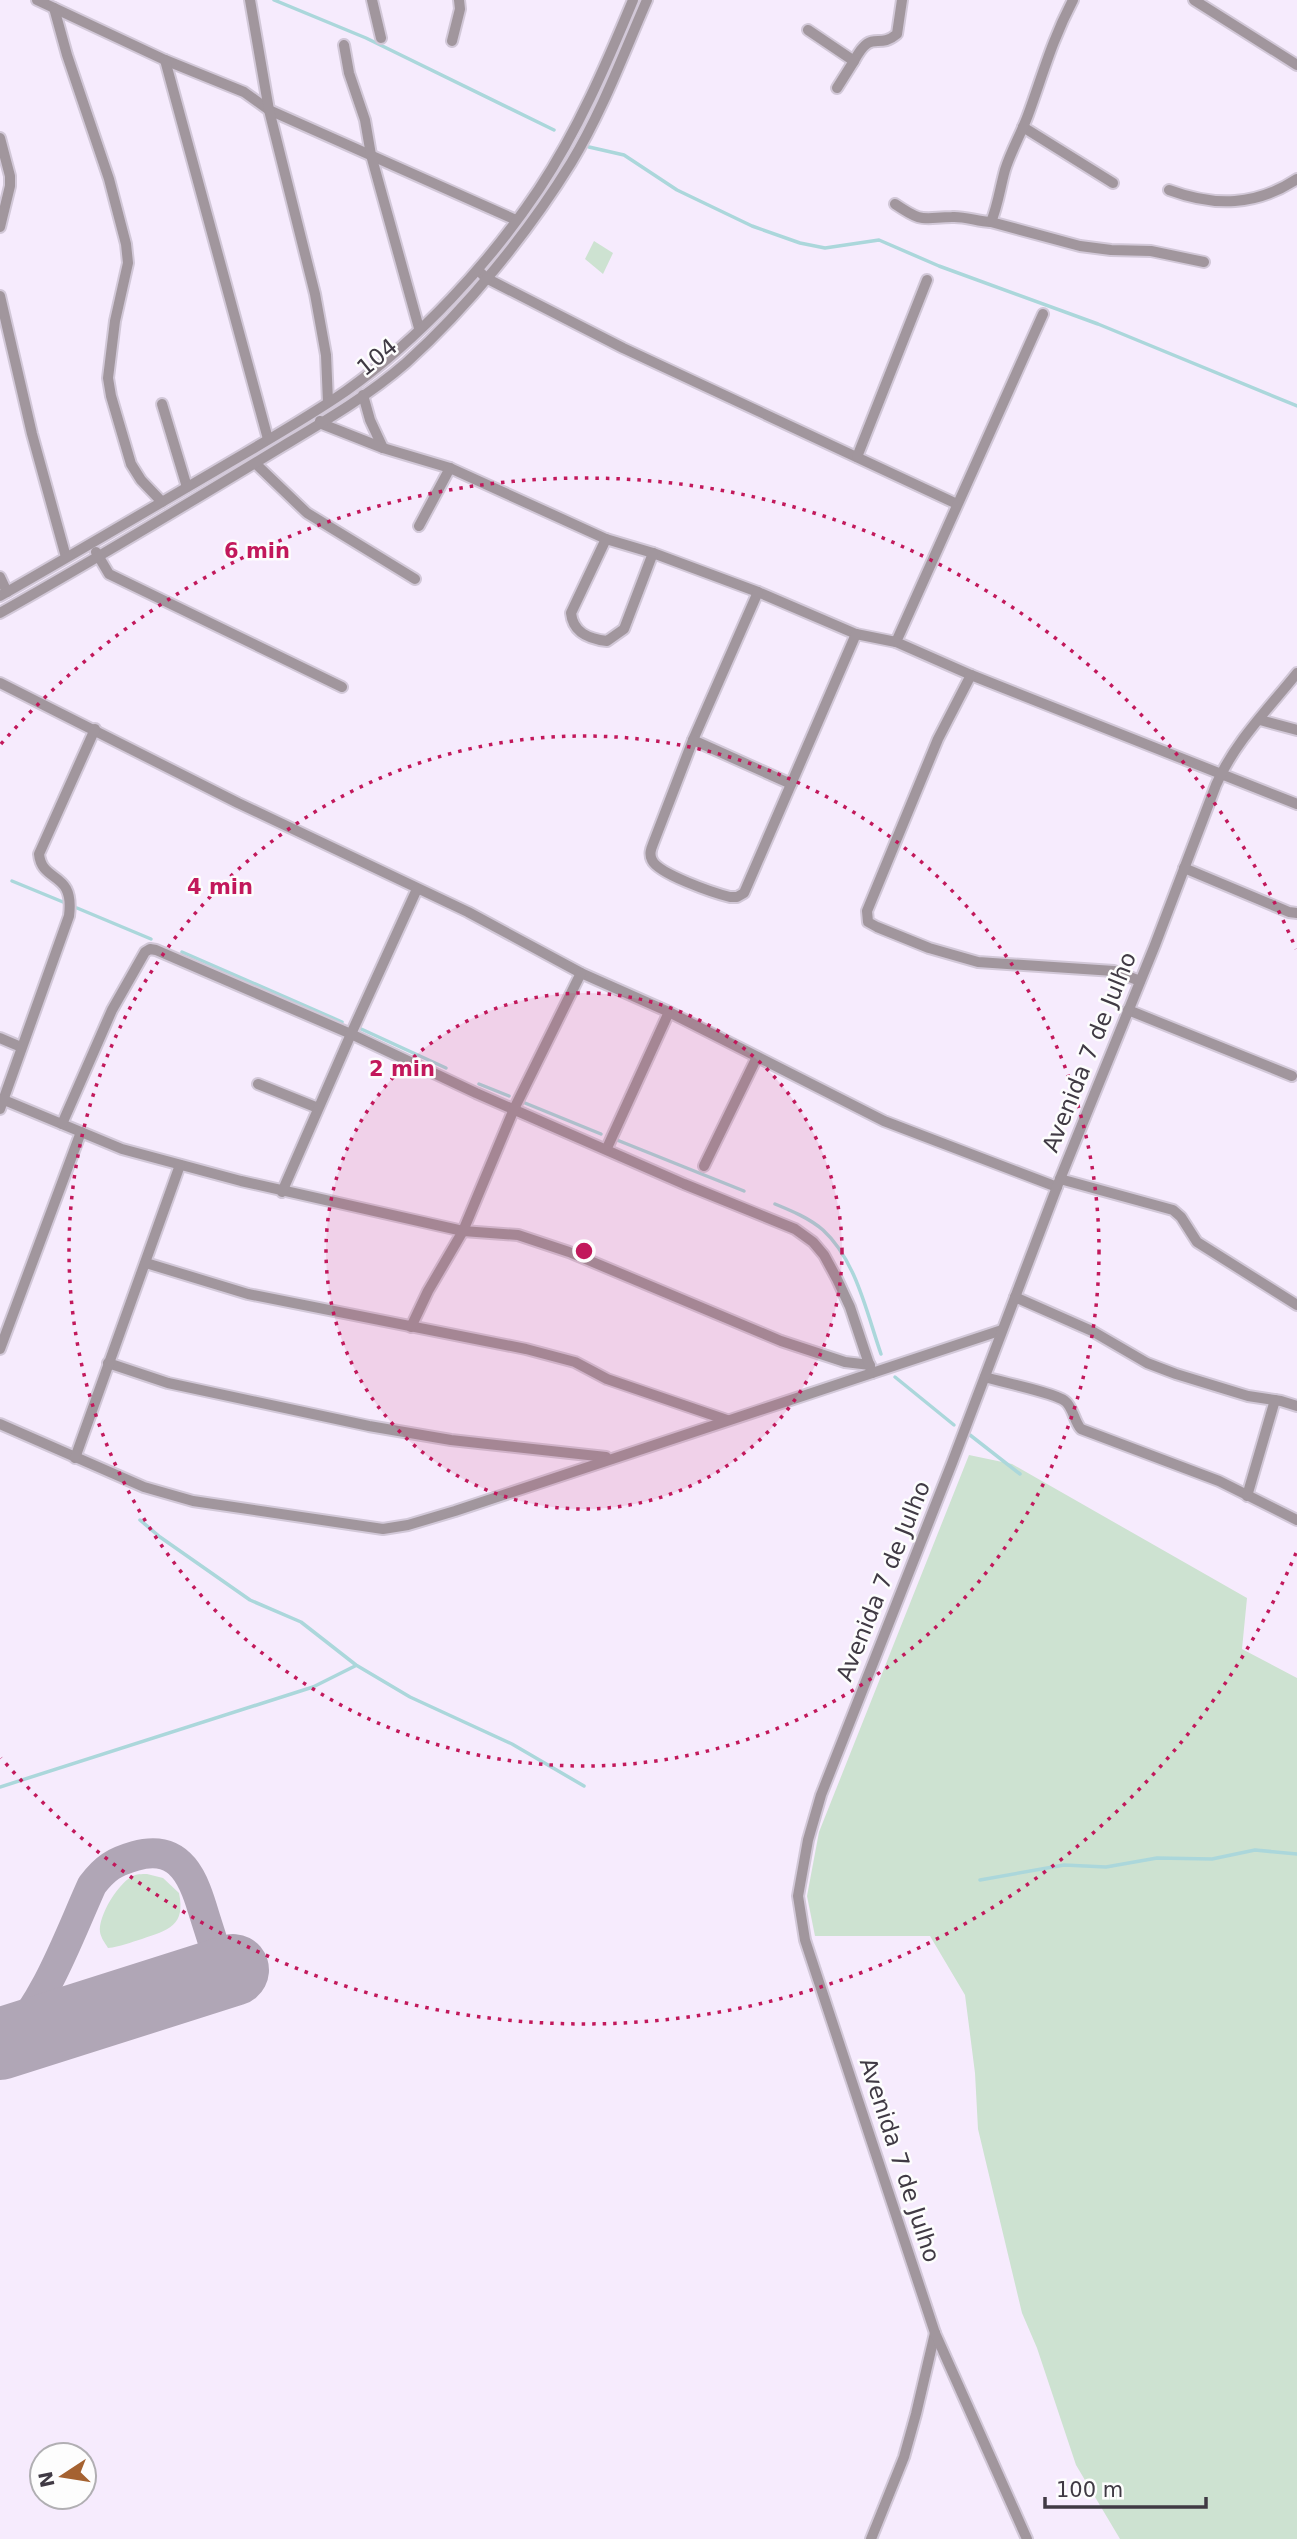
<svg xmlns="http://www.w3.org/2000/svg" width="1297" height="2539" font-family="'DejaVu Sans',sans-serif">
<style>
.green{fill:#cde2d1}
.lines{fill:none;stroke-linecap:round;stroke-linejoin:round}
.stream{stroke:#abd7db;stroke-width:3.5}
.taxiway{stroke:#b0a6b6;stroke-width:30}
.runway{stroke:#b0a6b6;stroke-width:72}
.minor-casing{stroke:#d2c8d8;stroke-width:14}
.minor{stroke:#a1969d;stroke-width:10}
.ring{fill:none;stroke:#c2185b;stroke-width:3.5;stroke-dasharray:3.5 7}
.labels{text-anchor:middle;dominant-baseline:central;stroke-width:5;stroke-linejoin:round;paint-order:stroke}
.street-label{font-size:23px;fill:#403a44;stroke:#fdfdfd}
.centre{fill:#c2185b;stroke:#fdfdfd;stroke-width:3.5}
.ring-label{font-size:21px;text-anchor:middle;font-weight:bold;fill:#c2185b;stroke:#fdfdfd;stroke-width:5;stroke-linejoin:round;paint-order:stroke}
</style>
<rect width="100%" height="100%" fill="#f6ebfd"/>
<!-- green -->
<g class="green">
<polygon points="594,241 613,253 603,274 585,259"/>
<polygon points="969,1455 1012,1464 1247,1598 1242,1649 1297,1678 1297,2539 1120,2539 1076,2465 1037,2348 1022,2313 978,2129 975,2073 965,1995 930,1936 815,1936 807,1896 819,1832"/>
<path d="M147,1874L163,1878L179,1893C186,1926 168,1930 142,1939C131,1942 120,1947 108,1948C105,1943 101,1938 100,1932C98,1916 119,1881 135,1875C137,1874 145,1874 147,1874Z"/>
</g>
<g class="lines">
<!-- stream -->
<g class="stream">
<polyline points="274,0 366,38 554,130"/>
<polyline points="589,147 624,155 677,190 752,226 800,243 825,248 879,240 939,266 1098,324 1297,406"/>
<polyline points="12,881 63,902"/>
<polyline points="77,908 151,939"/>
<polyline points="182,952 342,1022"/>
<polyline points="359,1028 446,1068"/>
<polyline points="479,1084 509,1096"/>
<polyline points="525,1103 601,1134"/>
<polyline points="617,1140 744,1191"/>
<path d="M775,1204C792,1211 809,1218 823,1230C856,1260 867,1314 881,1354"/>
<polyline points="895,1377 954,1425"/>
<polyline points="970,1435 1020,1474"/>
<polyline points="140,1520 160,1537 250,1600 301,1622 356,1665 410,1697 512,1744 584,1786"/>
<polyline points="0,1787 313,1687 355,1666"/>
<polyline points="980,1880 1064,1865 1106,1867 1157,1858 1212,1859 1255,1850 1297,1854"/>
</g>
<!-- taxiway -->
<path class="taxiway" d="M7,2042C47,1999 68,1938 92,1885C105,1868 114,1862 135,1856C182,1843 194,1880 205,1917C211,1936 217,1954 222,1973"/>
<!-- runway -->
<polyline class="runway" points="0,2044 233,1970"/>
<defs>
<g id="minor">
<polyline points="37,0 165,60 244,92 269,110 516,220"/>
<polyline points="250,0 269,110 315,294 326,355 328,402"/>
<polyline points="372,0 381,38"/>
<polyline points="1194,0 1297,65"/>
<polyline points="54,8 67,55 109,179 126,244 128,263 115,321 108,378 111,396 131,464 141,480 162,502"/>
<path d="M808,30L854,61C872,27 877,51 897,34L902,0"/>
<polyline points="452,41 460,9 459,0"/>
<polyline points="344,45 349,73 365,120 371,155 419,328"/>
<polyline points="165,60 268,439"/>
<polyline points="837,88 854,61"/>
<polyline points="1023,127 1113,183"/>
<polyline points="0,138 10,176 10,186 0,227"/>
<path d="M1169,190C1215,207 1256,206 1297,179"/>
<path d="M895,204C923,223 921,218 952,217C965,216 978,222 991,222C998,205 1000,188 1005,170C1011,151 1021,134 1028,115C1043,74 1052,40 1073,0"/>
<polyline points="991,222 1080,246 1111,250 1151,251 1204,262"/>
<polyline points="481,273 486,278 623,348 957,504"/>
<polyline points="0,296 32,434 66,557"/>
<polyline points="1043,314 896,642 971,675 1297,804"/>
<polyline points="363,395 370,420 383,448"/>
<polyline points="162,404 187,487"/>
<polyline points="320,421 322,424 383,448 450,468 606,539 653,553 758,592 856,634 896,642"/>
<polyline points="857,457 927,280"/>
<polyline points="256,464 307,513 415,579"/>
<polyline points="419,526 450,468"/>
<path d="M606,539L571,613C573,633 589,639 607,641L624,629L653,553"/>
<polyline points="96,552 109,574 342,687"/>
<polyline points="0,577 7,592"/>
<path d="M758,592L693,740L653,844C651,849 649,854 652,860C658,874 714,893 730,897H737L744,893L856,634"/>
<path d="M0,596C72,555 143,513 215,471C259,445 304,420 346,391C419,339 489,264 539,189C578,130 606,65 633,0"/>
<path d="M0,613C96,559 189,503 283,446C325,421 368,396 406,363C467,308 528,233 571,163C602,112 623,55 647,0"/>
<polyline points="971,675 938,739 867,911 868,922 877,927 929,948 978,962 1114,971 1140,981"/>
<polyline points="0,683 238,803 468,912 581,973 669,1012 884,1121 1057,1187"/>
<polyline points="1260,720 1297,730"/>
<polyline points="693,740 791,784"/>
<polyline points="1184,868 1289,912 1297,913"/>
<polyline points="1128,1010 1292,1076"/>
<polyline points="0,1038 21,1047"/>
<polyline points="258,1084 318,1108"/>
<polyline points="4,1100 122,1149 241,1181 463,1231 518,1235 569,1252 781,1341 845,1362 870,1365"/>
<path d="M0,1109L69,916C75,870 42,884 39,854L95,729"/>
<polyline points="62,1124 112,1010 145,952 150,949 156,950 351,1034 476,1093 684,1184 795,1229 813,1242 824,1255 837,1279 850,1307 872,1373"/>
<polyline points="607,1148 669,1012"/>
<polyline points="704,1166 757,1057"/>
<polyline points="1060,1179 1173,1210 1181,1217 1197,1242 1297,1305"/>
<polyline points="282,1192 351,1034 417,889"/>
<polyline points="146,1263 248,1294 526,1349 575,1362 607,1379 727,1420"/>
<polyline points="1015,1297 1092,1331 1147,1363 1176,1374 1248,1396 1281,1401 1297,1406"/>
<polyline points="411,1327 428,1291 463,1231 514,1109 581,973"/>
<polyline points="0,1349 81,1132"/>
<polyline points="108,1363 168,1383 369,1426 451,1440 606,1457"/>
<path d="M985,1377C1001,1382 1055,1393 1065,1401C1073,1407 1074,1421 1081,1429L1219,1481L1297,1520"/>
<polyline points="0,1424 144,1487 193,1501 383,1529 408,1525 455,1511 1002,1330"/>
<polyline points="75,1458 180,1165"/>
<polyline points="1247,1496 1275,1400"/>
<polyline points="871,2539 904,2457 916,2414 935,2333"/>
<path d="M1027,2539L935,2333L805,1940L798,1896L808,1840L821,1795L952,1463L1060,1179L1155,945L1216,785C1234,743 1269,708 1297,673"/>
</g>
</defs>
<!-- minor casing -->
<use href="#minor" class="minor-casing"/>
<!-- minor -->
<use href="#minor" class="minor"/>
</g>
<!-- distance rings -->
<circle cx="584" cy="1251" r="258" fill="#c2185b" fill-opacity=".12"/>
<g class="ring">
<circle cx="584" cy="1251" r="258"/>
<circle cx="584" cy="1251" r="515"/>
<path d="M1296 1553A773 773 0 0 1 1 1758M1 744A773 773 0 0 1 1296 949"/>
</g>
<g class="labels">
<!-- street labels -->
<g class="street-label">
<text transform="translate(377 357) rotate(-39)">104</text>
<text transform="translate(1089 1052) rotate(-68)">Avenida 7 de Julho</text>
<text transform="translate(883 1581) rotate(-68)">Avenida 7 de Julho</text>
<text transform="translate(900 2160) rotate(72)">Avenida 7 de Julho</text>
</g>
</g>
<circle cx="584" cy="1251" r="10" class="centre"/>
<g class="ring-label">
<text x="257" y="558">6 min</text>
<text x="220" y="894">4 min</text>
<text x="402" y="1076">2 min</text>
</g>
<!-- north arrow -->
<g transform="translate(63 2476) rotate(258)"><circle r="33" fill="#fdfdfd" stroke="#b1afb3" stroke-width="2"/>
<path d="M0-5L12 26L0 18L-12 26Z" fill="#a56231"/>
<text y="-10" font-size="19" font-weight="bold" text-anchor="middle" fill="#403a44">N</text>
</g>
<!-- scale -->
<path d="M1045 2497v10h161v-10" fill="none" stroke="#403a44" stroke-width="3.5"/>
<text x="1056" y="2497" font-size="21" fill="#403a44" stroke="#fdfdfd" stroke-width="5" paint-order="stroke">100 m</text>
</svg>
